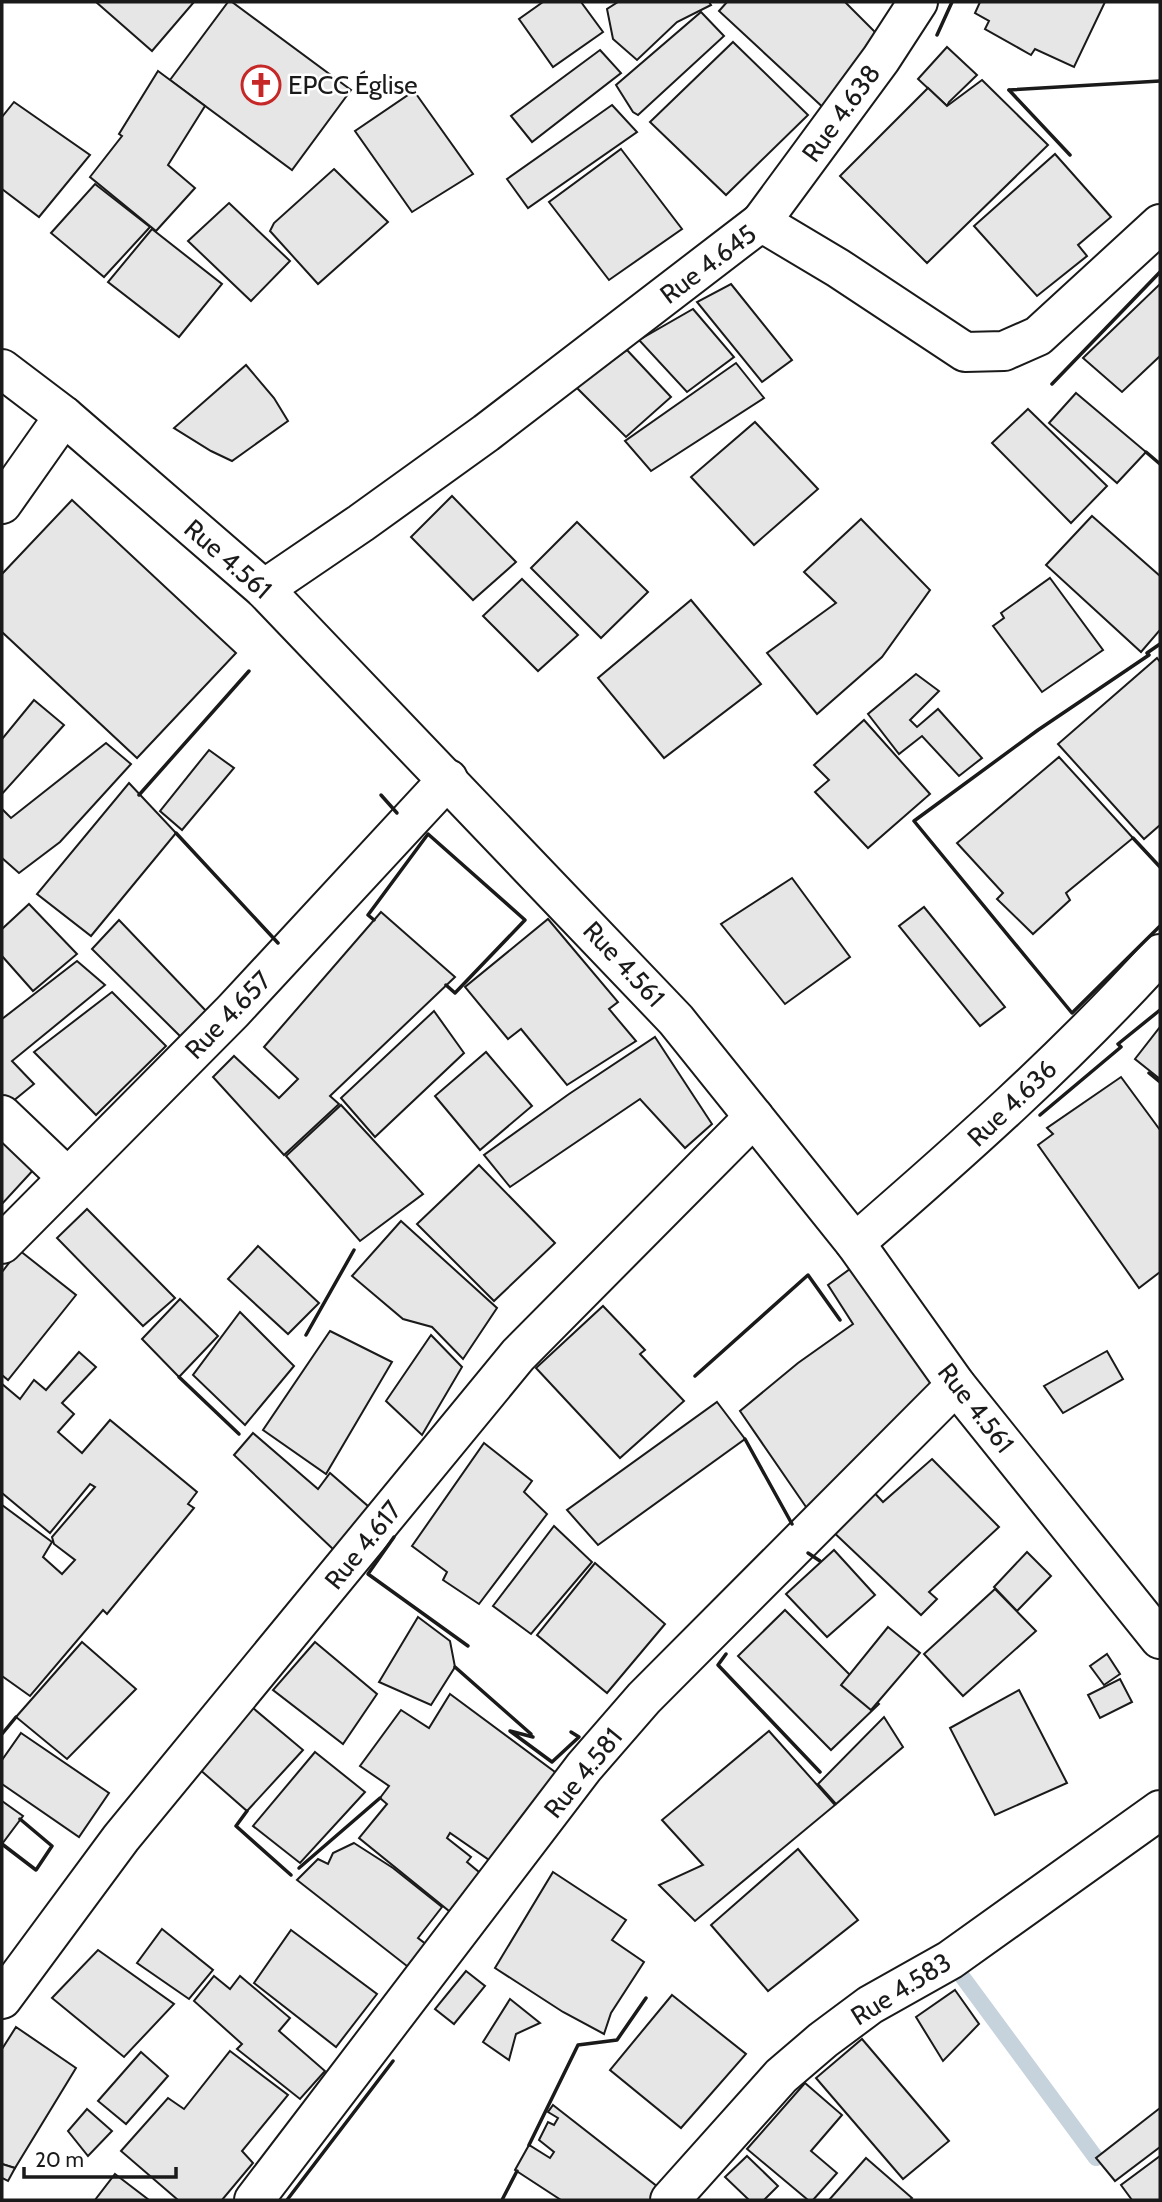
<svg xmlns="http://www.w3.org/2000/svg" width="1162" height="2202" font-family="Cabin,sans-serif">
<style>
.lines{fill:none;stroke-linecap:round;stroke-linejoin:round}
.stream{stroke:#c6d2dc;stroke-width:16}
.building{fill:#e6e6e6;stroke:#1a1a1a;stroke-width:2}
.minor-casing{stroke:#1a1a1a;stroke-width:42}
.major-casing{stroke:#1a1a1a;stroke-width:42}
.minor{stroke:#fff;stroke-width:38}
.major{stroke:#fff;stroke-width:38}
.wall{stroke:#1a1a1a;stroke-width:3.5}
.labels{text-anchor:middle;dominant-baseline:central;stroke-width:5;stroke-linejoin:round;paint-order:stroke}
.poi-label{font-size:26px;fill:#1a1a1a;stroke:#fff;text-anchor:start}
.street-label{font-size:26px;fill:#1a1a1a;stroke:#fff}
</style>
<rect width="100%" height="100%" fill="#fff"/>
<g class="lines">
<!-- stream -->
<polyline class="stream" points="950,1960 1096,2158"/>
</g>
<!-- building -->
<g class="building">
<polygon points="96,2 194,2 152,51"/>
<polygon points="228,2 232,2 351,90 292,170 170,80"/>
<polygon points="543,2 581,2 603,32 553,67 519,19"/>
<polygon points="618,2 709,2 711,5 677,22 637,60 613,39 607,9"/>
<polygon points="727,2 845,2 886,43 828,112 719,11"/>
<polygon points="980,2 1105,2 1074,67 1035,49 1031,55 985,29 989,21 975,13"/>
<polygon points="701,12 724,36 638,115 633,112 616,85"/>
<polygon points="733,42 808,115 726,195 650,122"/>
<polygon points="947,47 977,75 949,102 947,106 918,79"/>
<polygon points="600,50 621,73 532,142 511,116"/>
<polygon points="158,71 205,106 168,165 195,188 156,231 90,177 122,136 119,134"/>
<polygon points="982,80 1048,145 927,263 840,176 928,88 947,106"/>
<polygon points="414,91 473,174 412,212 355,131"/>
<polygon points="14,102 90,155 39,217 2,189 2,117"/>
<polygon points="612,105 637,132 528,208 507,179"/>
<polygon points="621,149 682,229 609,280 549,202"/>
<polygon points="1055,154 1111,217 1078,245 1087,256 1037,296 974,226"/>
<polygon points="334,169 388,222 318,284 270,231 274,223"/>
<polygon points="95,184 150,227 104,277 51,233"/>
<polygon points="229,203 290,261 251,301 188,241"/>
<polygon points="152,229 222,284 179,337 108,282"/>
<polygon points="731,284 792,360 762,382 697,302"/>
<polygon points="1160,284 1160,356 1122,392 1083,358"/>
<polygon points="693,309 734,357 687,392 639,340"/>
<polygon points="627,350 671,397 626,437 576,387"/>
<polygon points="736,363 764,398 651,471 625,441"/>
<polygon points="246,365 274,398 288,421 232,461 211,451 174,428"/>
<polygon points="1076,393 1146,452 1117,483 1049,423"/>
<polygon points="1028,409 1107,486 1071,523 992,443"/>
<polygon points="755,422 818,489 754,545 691,477"/>
<polygon points="452,496 516,562 473,600 411,537"/>
<polygon points="72,500 236,653 137,758 2,632 2,574"/>
<polygon points="1092,516 1160,576 1160,630 1141,652 1046,565"/>
<polygon points="861,519 930,590 882,657 817,714 767,653 836,603 804,572"/>
<polygon points="577,522 648,592 601,638 531,568"/>
<polygon points="1050,578 1103,650 1042,692 993,626 1004,618 1001,613"/>
<polygon points="522,579 578,635 538,671 483,616"/>
<polygon points="691,600 761,684 664,758 598,678"/>
<polygon points="1157,658 1160,662 1160,825 1144,839 1058,744"/>
<polygon points="916,674 939,691 910,720 917,727 938,709 982,758 959,776 922,736 899,754 868,714"/>
<polygon points="34,700 64,725 2,794 2,739"/>
<polygon points="864,720 930,794 868,848 815,792 829,780 814,765"/>
<polygon points="106,743 131,764 60,842 19,873 2,858 2,809 11,818"/>
<polygon points="209,750 234,768 182,830 160,811"/>
<polygon points="1059,757 1133,838 1066,893 1070,900 1033,934 997,899 1003,893 957,843"/>
<polygon points="129,783 176,833 91,936 37,894"/>
<polygon points="792,878 850,957 785,1004 721,924"/>
<polygon points="29,904 77,954 33,991 2,956 2,929"/>
<polygon points="924,907 1005,1007 980,1026 899,926"/>
<polygon points="381,912 455,977 330,1096 339,1104 284,1155 213,1077 234,1056 279,1098 298,1079 264,1047"/>
<polygon points="548,919 618,1002 609,1009 636,1041 567,1085 521,1029 508,1039 465,987"/>
<polygon points="119,920 208,1013 182,1038 92,949"/>
<polygon points="77,961 105,985 12,1061 34,1084 7,1106 2,1099 2,1019"/>
<polygon points="112,992 166,1046 96,1115 34,1052"/>
<polygon points="434,1011 464,1053 375,1137 341,1098"/>
<polygon points="1160,1027 1160,1079 1135,1059"/>
<polygon points="655,1037 712,1124 685,1148 640,1099 510,1187 484,1155 569,1094"/>
<polygon points="486,1052 532,1106 480,1150 435,1096"/>
<polygon points="1121,1077 1160,1130 1160,1272 1139,1288 1038,1145 1053,1134 1047,1128"/>
<polygon points="341,1105 423,1194 360,1241 286,1156"/>
<polygon points="2,1137 36,1167 2,1204"/>
<polygon points="479,1165 555,1243 494,1301 417,1224"/>
<polygon points="87,1209 175,1298 143,1326 57,1238"/>
<polygon points="401,1221 497,1308 463,1359 432,1327 403,1319 352,1276"/>
<polygon points="258,1246 319,1303 288,1334 228,1279"/>
<polygon points="19,1250 76,1295 8,1380 2,1375 2,1272"/>
<polygon points="865,1258 947,1381 815,1520 740,1411 798,1363 853,1324 828,1285"/>
<polygon points="180,1299 218,1336 179,1377 142,1339"/>
<polygon points="603,1306 645,1350 640,1354 684,1401 620,1458 536,1368"/>
<polygon points="240,1312 294,1366 245,1425 193,1375"/>
<polygon points="330,1331 392,1362 326,1474 263,1430"/>
<polygon points="431,1335 462,1367 422,1435 386,1401"/>
<polygon points="1107,1351 1123,1379 1063,1413 1044,1386"/>
<polygon points="79,1352 96,1367 62,1403 74,1414 58,1432 82,1453 110,1420 197,1492 188,1504 194,1508 107,1614 103,1610 30,1696 2,1676 2,1505 52,1542 43,1557 62,1574 75,1560 54,1544 52,1537 95,1487 90,1484 50,1533 2,1493 2,1384 20,1399 34,1380 46,1390"/>
<polygon points="717,1402 745,1439 598,1545 567,1510"/>
<polygon points="253,1433 318,1489 330,1473 369,1507 335,1551 234,1455"/>
<polygon points="484,1443 532,1481 524,1492 547,1514 479,1604 443,1580 447,1572 412,1546"/>
<polygon points="932,1459 999,1527 929,1592 937,1599 921,1615 828,1527 869,1487 883,1502"/>
<polygon points="554,1526 592,1562 531,1634 493,1606"/>
<polygon points="834,1550 875,1595 827,1637 786,1594"/>
<polygon points="1027,1552 1051,1576 1017,1611 994,1587"/>
<polygon points="595,1563 665,1624 607,1693 537,1635"/>
<polygon points="995,1589 1036,1631 963,1696 924,1654"/>
<polygon points="785,1610 879,1704 831,1750 738,1656"/>
<polygon points="418,1617 450,1641 455,1667 431,1705 379,1682"/>
<polygon points="888,1627 920,1653 871,1710 841,1685"/>
<polygon points="82,1642 136,1689 67,1759 16,1717"/>
<polygon points="315,1642 377,1694 343,1744 273,1690"/>
<polygon points="1107,1654 1120,1674 1104,1685 1090,1666"/>
<polygon points="1120,1679 1132,1702 1100,1718 1088,1695"/>
<polygon points="1019,1690 1067,1783 995,1815 950,1728"/>
<polygon points="450,1694 559,1775 495,1864 450,1833 447,1838 471,1857 467,1862 485,1877 454,1915 359,1838 387,1804 380,1798 389,1786 360,1766 401,1710 429,1728"/>
<polygon points="253,1708 303,1750 247,1811 198,1768"/>
<polygon points="884,1717 903,1747 836,1804 818,1784"/>
<polygon points="769,1731 835,1805 695,1921 659,1885 703,1865 662,1820"/>
<polygon points="21,1733 109,1793 79,1837 2,1784 2,1760"/>
<polygon points="315,1752 365,1792 300,1863 253,1826"/>
<polygon points="2,1801 23,1816 2,1844"/>
<polygon points="354,1843 393,1868 442,1907 418,1938 431,1948 412,1970 297,1880 318,1859 328,1864 333,1853"/>
<polygon points="798,1849 858,1920 768,1991 711,1925"/>
<polygon points="553,1872 626,1920 612,1940 644,1962 611,2013 604,2034 563,2012 495,1968"/>
<polygon points="162,1929 213,1970 189,1999 137,1963"/>
<polygon points="291,1930 377,1994 336,2047 254,1983"/>
<polygon points="98,1950 174,2004 124,2057 52,1998"/>
<polygon points="466,1971 485,1986 454,2024 435,2009"/>
<polygon points="214,1976 230,1989 240,1976 290,2018 279,2031 325,2071 300,2099 237,2049 242,2044 194,2001"/>
<polygon points="955,1990 979,2024 943,2061 916,2017"/>
<polygon points="672,1995 746,2054 681,2128 610,2070"/>
<polygon points="510,1999 540,2023 516,2034 509,2060 483,2042"/>
<polygon points="16,2027 76,2068 15,2168 2,2164 2,2049"/>
<polygon points="862,2039 949,2141 903,2179 816,2078"/>
<polygon points="230,2051 288,2095 242,2151 253,2163 222,2200 178,2200 121,2151 168,2098 184,2109"/>
<polygon points="141,2052 168,2076 126,2124 98,2101"/>
<polygon points="805,2083 842,2115 811,2151 837,2173 813,2200 808,2200 747,2149"/>
<polygon points="553,2105 663,2191 655,2200 561,2200 515,2170 529,2145 550,2158 554,2152 539,2140 548,2122 554,2125 558,2118 548,2112"/>
<polygon points="1160,2108 1160,2147 1115,2181 1096,2158"/>
<polygon points="87,2109 112,2131 88,2156 68,2131"/>
<polygon points="747,2156 778,2186 764,2200 749,2200 725,2177"/>
<polygon points="1160,2156 1160,2200 1132,2200 1121,2185"/>
<polygon points="866,2158 912,2198 910,2200 829,2200"/>
<polygon points="2,2164 15,2168 8,2181 2,2178"/>
<polygon points="115,2174 149,2200 95,2200"/>
</g>
<g class="lines">
<defs>
<g id="minor">
<polyline points="761,222 881,59 918,2"/>
<polyline points="2,504 64,416"/>
<polyline points="264,589 361,523 486,433 761,222 838,268 965,352 1004,351 1038,336 1160,224"/>
<polyline points="2,1115 67,1177"/>
<path d="M855,1243C961,1151 1066,1058 1160,954"/>
<polyline points="2,1244 233,1011 448,779"/>
<polyline points="2,1999 121,1838 518,1355 754,1117"/>
<polyline points="254,2200 584,1767 644,1698 956,1385"/>
<polyline points="670,2200 781,2076 823,2040 870,2005 950,1960 1160,1810"/>
</g>
<polyline id="major" points="2,369 64,416 264,589 676,1020 855,1243 956,1385 1160,1639"/>
</defs>
<!-- minor casing -->
<use href="#minor" class="minor-casing"/>
<!-- major casing -->
<use href="#major" class="major-casing"/>
<!-- minor -->
<use href="#minor" class="minor"/>
<!-- major -->
<use href="#major" class="major"/>
<!-- wall -->
<g class="wall">
<polyline points="937,35 952,2"/>
<polyline points="1009,90 1160,81"/>
<polyline points="1009,90 1070,155"/>
<polyline points="1052,384 1160,272"/>
<polyline points="1146,452 1160,464"/>
<polyline points="1160,644 1147,653 1149,655 1038,730 914,821 1072,1013 1160,926"/>
<polyline points="139,795 249,671"/>
<polyline points="381,795 397,813"/>
<polyline points="176,833 278,943"/>
<polyline points="1133,838 1160,867"/>
<polyline points="374,920 368,915 428,834 525,920 455,993 446,985"/>
<polyline points="1149,1073 1160,1082"/>
<polyline points="1040,1115 1121,1047 1118,1044 1160,1010"/>
<polyline points="306,1335 354,1250"/>
<polyline points="695,1376 808,1275 840,1320"/>
<polyline points="179,1377 239,1434"/>
<polyline points="745,1439 792,1524"/>
<polyline points="394,1537 368,1574 468,1646"/>
<polyline points="808,1553 820,1561"/>
<polyline points="726,1654 718,1665 820,1772"/>
<polyline points="455,1667 531,1734"/>
<polyline points="2,1734 16,1717"/>
<polyline points="533,1737 510,1731 552,1762 579,1737 571,1732"/>
<polyline points="247,1811 236,1826 291,1875"/>
<polyline points="2,1844 36,1870 52,1846 20,1819"/>
<polyline points="299,1868 380,1798"/>
<polyline points="529,2145 578,2045 617,2040 646,1998"/>
<polyline points="287,2200 393,2061"/>
<polyline points="502,2200 517,2171"/>
</g>
</g>
<!-- icons -->
<defs>
<symbol id="church-ring" viewBox="-11 -11 22 22"><circle r="9.5" fill="#fff" stroke="#c62828" stroke-width="1.5"/><path d="M-1.2-6h2.4v3.5h3.3v2.4h-3.3V6h-2.4V-.1h-3.3v-2.4h3.3Z" fill="#c62828"/></symbol>
</defs>
<g fill-rule="evenodd">
<use href="#church-ring" x="239" y="63" width="44" height="44"/>
</g>
<g class="labels">
<!-- poi labels -->
<g class="poi-label">
<text x="288" y="85">EPCC Église</text>
</g>
<!-- street labels -->
<g class="street-label">
<text transform="translate(841 113) rotate(-54)">Rue 4.638</text>
<text transform="translate(708 264) rotate(-37)">Rue 4.645</text>
<text transform="translate(228 559) rotate(41)">Rue 4.561</text>
<text transform="translate(624 964) rotate(47)">Rue 4.561</text>
<text transform="translate(228 1015) rotate(-46)">Rue 4.657</text>
<text transform="translate(1012 1103) rotate(-44)">Rue 4.636</text>
<text transform="translate(976 1408) rotate(52)">Rue 4.561</text>
<text transform="translate(363 1545) rotate(-51)">Rue 4.617</text>
<text transform="translate(583 1773) rotate(-51)">Rue 4.581</text>
<text transform="translate(901 1989) rotate(-32)">Rue 4.583</text>
</g>
</g>
<!-- border -->
<rect width="1162" height="2202" fill="none" stroke="#1a1a1a" stroke-width="7"/>
<!-- scale -->
<path d="M24 2167v10h152v-10" fill="none" stroke="#1a1a1a" stroke-width="3.5"/>
<text x="35" y="2167" font-size="21" fill="#1a1a1a" stroke="#ffffff" stroke-width="5" paint-order="stroke">20 m</text>
</svg>
